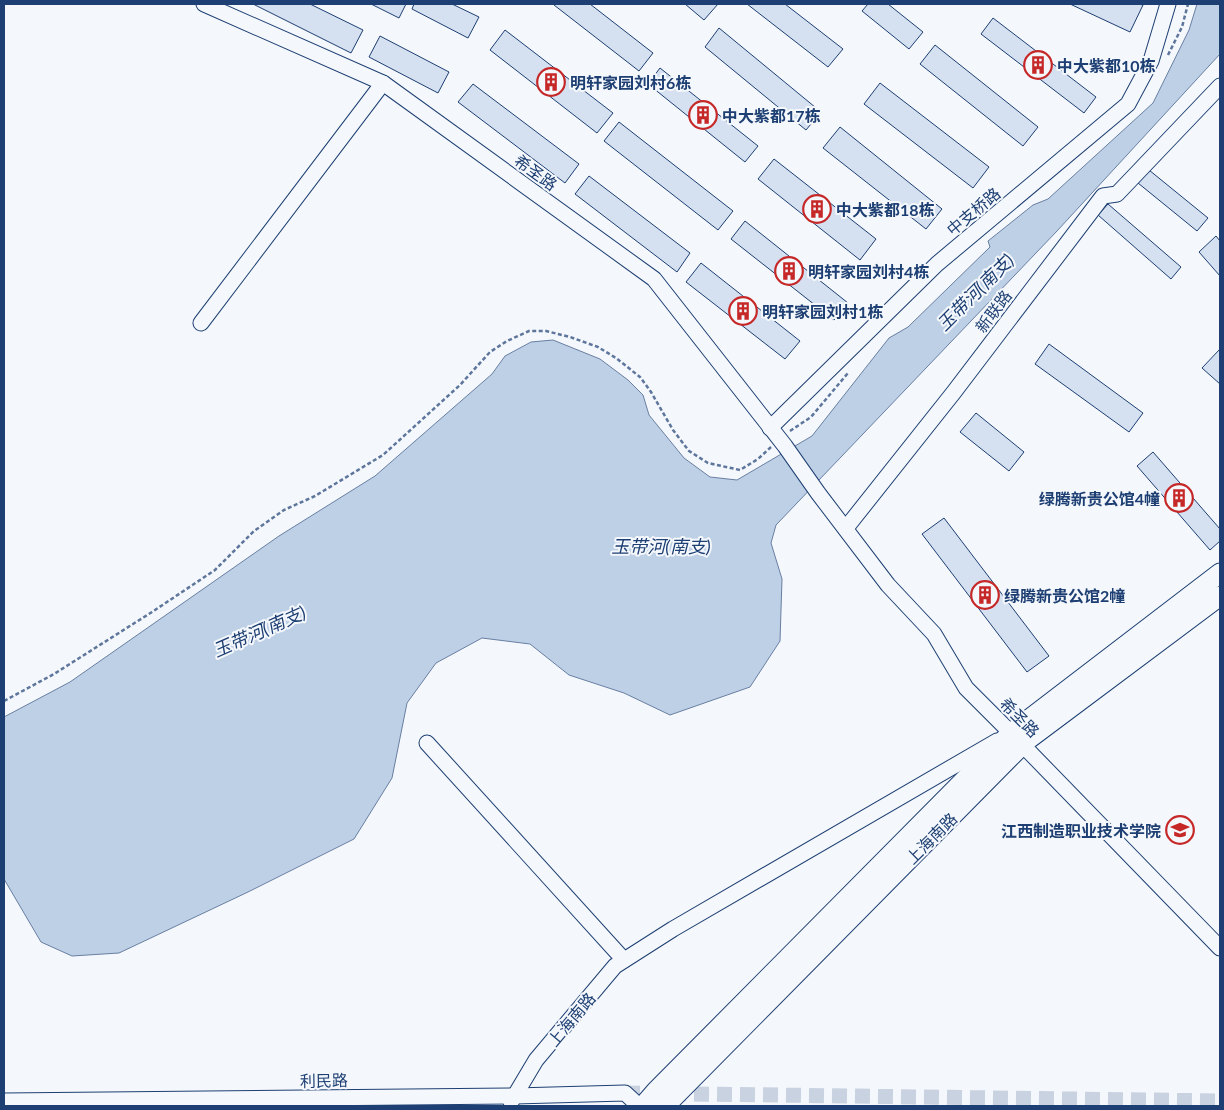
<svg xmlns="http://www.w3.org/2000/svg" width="1224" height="1110" font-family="Lato,'Noto Sans SC',sans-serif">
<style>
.water{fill:#bed0e5;stroke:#687fa3}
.building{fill:#d5e0f0;stroke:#1d3f73}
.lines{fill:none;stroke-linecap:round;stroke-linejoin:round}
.minor-tunnel{stroke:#c9d2e0;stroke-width:15;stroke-dasharray:15 8;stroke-linecap:butt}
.minor-casing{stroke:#1d3f73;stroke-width:17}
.major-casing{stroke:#1d3f73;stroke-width:21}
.path{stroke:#5e769c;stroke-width:2.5;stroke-dasharray:4 2.5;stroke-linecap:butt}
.minor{stroke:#f4f7fb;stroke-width:15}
.major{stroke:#f4f7fb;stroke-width:19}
.labels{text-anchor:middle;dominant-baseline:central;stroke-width:4;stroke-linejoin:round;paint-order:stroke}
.poi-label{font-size:16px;font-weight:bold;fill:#1d3f73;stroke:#f4f7fb;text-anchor:start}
.street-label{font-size:16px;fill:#1d3f73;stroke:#f4f7fb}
.water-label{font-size:18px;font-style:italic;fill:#1d3f73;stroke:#f4f7fb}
</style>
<rect width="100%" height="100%" fill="#f4f7fb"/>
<!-- water -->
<polygon class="water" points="1197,4 1220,4 1220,54 1057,231 776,525 771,543 782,579 780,641 750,687 670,715 624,693 569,675 530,644 482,638 436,663 407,703 392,778 354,839 248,892 119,953 72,956 41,942 4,879 4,717 70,682 279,536 375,476 492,374 505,356 531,342 553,340 600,359 628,380 643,395 649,415 684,458 710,477 737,480 812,436 889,338 908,327 990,247 988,241 1033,205 1048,199 1153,103 1189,30"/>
<!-- building -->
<g class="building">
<polygon points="253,4 310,4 363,30 351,53"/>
<polygon points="371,4 406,4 399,18"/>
<polygon points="414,4 452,4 479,17 468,38 412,9"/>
<polygon points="555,4 590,4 653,53 639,71 554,5"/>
<polygon points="685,4 718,4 704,20"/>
<polygon points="747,4 785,4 843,49 828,67"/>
<polygon points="868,4 888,4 923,32 909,49 862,11"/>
<polygon points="1070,4 1139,4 1143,5 1130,32"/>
<polygon points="993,18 1096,97 1084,113 981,34"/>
<polygon points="719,28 821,112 806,130 705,47"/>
<polygon points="505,30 613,113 597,133 490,50"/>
<polygon points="380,36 449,72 438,93 369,57"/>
<polygon points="935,45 1038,127 1023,146 920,64"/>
<polygon points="660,68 758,146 745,162 648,84"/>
<polygon points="880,83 989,167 973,188 864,104"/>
<polygon points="473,84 579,164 565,183 458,102"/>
<polygon points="619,122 733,211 718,230 604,141"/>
<polygon points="840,127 942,209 926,229 823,148"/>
<polygon points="774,159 876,239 860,260 758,179"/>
<polygon points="1149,170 1208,218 1197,231 1138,183"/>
<polygon points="589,176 690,253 677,272 575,194"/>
<polygon points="1108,204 1181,267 1171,279 1098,215"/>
<polygon points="745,221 848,303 834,320 731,239"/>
<polygon points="1216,236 1220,241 1220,276 1199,252"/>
<polygon points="701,263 800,341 785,359 686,282"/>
<polygon points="1049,344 1143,413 1129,432 1035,364"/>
<polygon points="1220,349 1220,384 1202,368"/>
<polygon points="976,413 1024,452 1009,471 960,432"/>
<polygon points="1153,452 1220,529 1220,541 1210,550 1137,466"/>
<polygon points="944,518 1049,656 1027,672 922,534"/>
</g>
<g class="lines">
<!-- minor-tunnel -->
<polyline class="minor-tunnel" points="625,1093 1220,1101"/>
<defs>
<g id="minor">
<polyline points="204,4 383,83 654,279 785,446 818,493 888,585 934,634 966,688 1011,733 1220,948"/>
<polyline points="201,323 383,83"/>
<polyline points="770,428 937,264 1128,104 1151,61 1168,4"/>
<polyline points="846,528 954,392 1103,196 1117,194 1220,86"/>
<polyline points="427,743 624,960"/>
<polyline points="4,1101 515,1096 625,1093 639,1106"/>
<polyline points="511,1102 536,1060 615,966 673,929 997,741"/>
</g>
<g id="major">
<polyline points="643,1106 656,1091 1011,733 1220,573"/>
<polyline points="665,1106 1026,741 1220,596"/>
</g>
</defs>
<!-- minor casing -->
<use href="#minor" class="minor-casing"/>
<!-- major casing -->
<use href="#major" class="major-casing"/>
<!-- path -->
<g class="path">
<polyline points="1168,55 1182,27 1188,4"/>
<polyline points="790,431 811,417 848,373"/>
<polyline points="4,701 54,674 152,612 215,570 254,531 284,510 315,496 383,455 460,385 490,352 507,341 529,331 546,331 570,337 598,347 616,358 640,377 651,392 673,430 689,451 708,463 740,470 758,459 771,447"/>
</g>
<!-- minor -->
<use href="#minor" class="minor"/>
<!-- major -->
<use href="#major" class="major"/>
</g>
<!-- icons -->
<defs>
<symbol id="building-ring" viewBox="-11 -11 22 22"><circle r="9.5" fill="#f4f7fb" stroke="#c62828" stroke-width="1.5"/><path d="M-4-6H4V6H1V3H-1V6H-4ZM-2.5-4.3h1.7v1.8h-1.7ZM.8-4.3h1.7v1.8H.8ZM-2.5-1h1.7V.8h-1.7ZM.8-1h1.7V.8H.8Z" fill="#c62828"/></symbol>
<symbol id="school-ring" viewBox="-11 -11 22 22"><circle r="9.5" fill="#f4f7fb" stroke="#c62828" stroke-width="1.5"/><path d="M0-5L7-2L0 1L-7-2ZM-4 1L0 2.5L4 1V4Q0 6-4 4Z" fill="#c62828"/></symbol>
</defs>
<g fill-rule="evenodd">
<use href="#building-ring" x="1022" y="49" width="32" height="32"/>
<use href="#building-ring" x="535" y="66" width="32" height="32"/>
<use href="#building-ring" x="687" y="99" width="32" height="32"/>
<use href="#building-ring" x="801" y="193" width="32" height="32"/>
<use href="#building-ring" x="773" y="255" width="32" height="32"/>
<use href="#building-ring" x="727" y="295" width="32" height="32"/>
<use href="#building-ring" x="1163" y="482" width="32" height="32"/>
<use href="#building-ring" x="969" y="579" width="32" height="32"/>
<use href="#school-ring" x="1164" y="814" width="32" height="32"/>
</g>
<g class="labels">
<!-- poi labels -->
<g class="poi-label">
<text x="1057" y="65">中大紫都10栋</text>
<text x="570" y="82">明轩家园刘村6栋</text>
<text x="722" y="115">中大紫都17栋</text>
<text x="836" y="209">中大紫都18栋</text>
<text x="808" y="271">明轩家园刘村4栋</text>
<text x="762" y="311">明轩家园刘村1栋</text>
<text x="1160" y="498" text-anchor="end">绿腾新贵公馆4幢</text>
<text x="1004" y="595">绿腾新贵公馆2幢</text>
<text x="1161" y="830" text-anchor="end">江西制造职业技术学院</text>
</g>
<!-- street labels -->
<g class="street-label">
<text transform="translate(536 172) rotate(36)">希圣路</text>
<text transform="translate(973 211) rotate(-40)">中支桥路</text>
<text transform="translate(993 311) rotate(-53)">新联路</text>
<text transform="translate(1020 717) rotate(45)">希圣路</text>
<text transform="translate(931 838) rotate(-45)">上海南路</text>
<text transform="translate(571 1019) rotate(-50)">上海南路</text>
<text transform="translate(324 1080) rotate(-1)">利民路</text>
</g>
<!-- water labels -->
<g class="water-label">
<text transform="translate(975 292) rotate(-45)">玉带河(南支)</text>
<text x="661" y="546">玉带河(南支)</text>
<text transform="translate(259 631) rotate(-24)">玉带河(南支)</text>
</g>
</g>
<!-- border -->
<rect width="1224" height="1110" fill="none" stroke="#1d3f73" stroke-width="10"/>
</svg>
